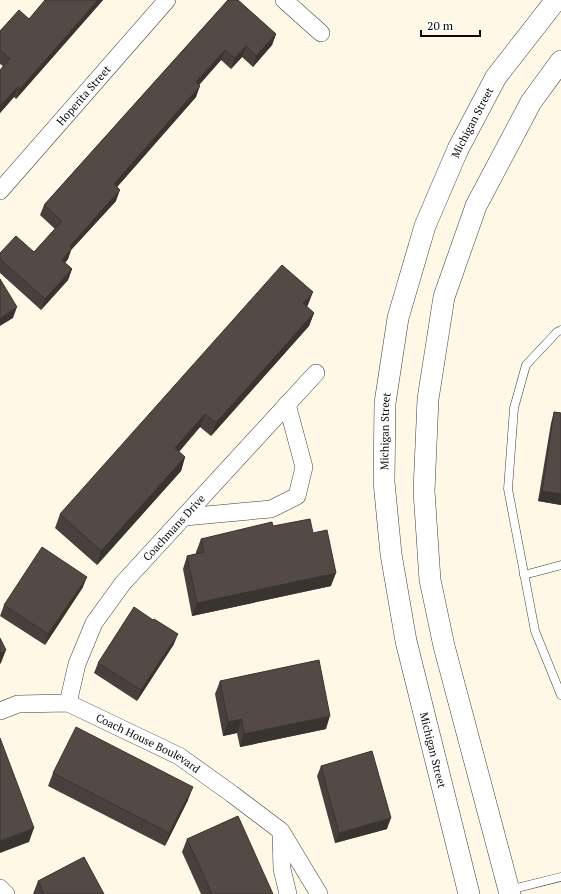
<svg xmlns="http://www.w3.org/2000/svg" width="561" height="894" font-family="'PT Serif',serif">
<style>
.lines{fill:none;stroke-linecap:round;stroke-linejoin:round}
.service-casing{stroke:#3d3d3d;stroke-width:9}
.minor-casing{stroke:#3d3d3d;stroke-width:18}
.tertiary-casing{stroke:#3d3d3d;stroke-width:22}
.service{stroke:#fff;stroke-width:8}
.minor{stroke:#fff;stroke-width:17}
.tertiary{stroke:#fff;stroke-width:21}
.wall{fill:#47403c}
.shaded-wall{fill:#3a3431}
.building{fill:#534a46;stroke:#3a3431}
.labels{text-anchor:middle;dominant-baseline:central;stroke-width:4;stroke-linejoin:round;paint-order:stroke}
.street-label{font-size:11px;fill:#0a0a0a;stroke:#fff}
</style>
<rect width="100%" height="100%" fill="#fff8e7"/>
<g class="lines">
<defs>
<g id="service">
<polyline points="561,330 557,332 526,365 514,408 508,489 535,631 561,695"/>
<polyline points="524,575 561,565"/>
<polyline points="509,890 561,877"/>
</g>
<g id="minor">
<polyline points="284,0 321,33"/>
<path id="s1" d="M0,191L167,0"/>
<polyline points="185,517 271,509 297,496 304,467 287,404"/>
<path id="s2" d="M68,703L77,664L94,623L123,583L316,373"/>
<path id="s3" d="M0,711L18,704L68,703L179,756L232,794L281,831L319,894"/>
<polyline points="281,834 282,869 288,894"/>
<polyline points="0,888 6,894"/>
</g>
<g id="tertiary">
<path id="s4" d="M469,894L406,641L391,554L384,482L385,403L398,318L425,226L458,149L496,77L556,0"/>
<polyline points="510,894 444,646 430,580 424,491 428,399 444,297 476,206 531,102 561,61"/>
</g>
</defs>
<!-- service casing -->
<use href="#service" class="service-casing"/>
<!-- minor casing -->
<use href="#minor" class="minor-casing"/>
<!-- tertiary casing -->
<use href="#tertiary" class="tertiary-casing"/>
<!-- service -->
<use href="#service" class="service"/>
<!-- minor -->
<use href="#minor" class="minor"/>
<!-- tertiary -->
<use href="#tertiary" class="tertiary"/>
</g>
<!-- wall -->
<g class="wall">
<polygon points="103,0 16,99 14,97 0,113 0,70 3,66 0,64 0,31 29,19"/>
<polygon points="228,0 276,34 272,45 253,67 242,57 231,69 221,60 199,85 196,97 117,187 116,201 71,250 68,259 65,263 72,269 68,280 41,310 0,273 0,253 34,252 55,229 40,215 44,205"/>
<polygon points="308,305 307,307 314,313 309,326 211,436 200,427 179,452 185,457 181,471 97,565 55,528 60,514"/>
<polygon points="554,412 561,413 561,505 538,501 551,423"/>
<polygon points="273,526 313,533 331,586 192,616 183,569 187,556 196,554 196,552 201,539"/>
<polygon points="83,587 45,645 0,616 4,605"/>
<polygon points="174,644 137,701 94,673 98,663"/>
<polygon points="220,681 326,729 240,747 237,733 223,736 215,694"/>
<polygon points="321,766 387,829 335,843 317,776"/>
<polygon points="53,773 188,800 165,846 48,786"/>
<polygon points="187,839 273,894 201,894 182,852"/>
<polygon points="38,881 104,894 33,894"/>
</g>
<!-- shaded-wall -->
<g class="shaded-wall">
<polygon points="98,0 103,0 16,99 20,89"/>
<polygon points="276,34 272,45 253,67 256,56"/>
<polygon points="246,46 242,57 231,69 235,58"/>
<polygon points="225,50 221,60 192,93 196,82"/>
<polygon points="200,86 196,97 110,195 114,184"/>
<polygon points="18,87 14,97 0,113 0,106"/>
<polygon points="120,190 116,201 71,250 68,259 58,271 62,260 70,246"/>
<polygon points="72,269 68,280 41,310 45,299"/>
<polygon points="313,292 308,305 298,316 303,303"/>
<polygon points="17,307 13,318 0,326 0,318"/>
<polygon points="314,313 309,326 211,436 216,423"/>
<polygon points="205,414 200,427 170,462 175,448"/>
<polygon points="185,457 181,471 97,565 101,551"/>
<polygon points="542,491 561,494 561,505 538,501"/>
<polygon points="336,573 331,586 192,616 197,603"/>
<polygon points="87,577 83,587 45,645 48,634"/>
<polygon points="178,634 174,644 137,701 141,690"/>
<polygon points="6,650 1,663 0,664 0,653"/>
<polygon points="330,716 326,729 240,747 244,734"/>
<polygon points="242,719 237,733 223,736 228,722"/>
<polygon points="193,787 188,800 165,846 169,833"/>
<polygon points="391,818 387,829 335,843 339,833"/>
<polygon points="34,828 29,842 0,853 0,841"/>
</g>
<!-- building -->
<g class="building">
<polygon points="45,0 98,0 20,89 18,87 0,106 0,70 10,59 0,50 0,31 19,10 29,19"/>
<polygon points="228,0 238,0 276,34 256,56 246,46 235,58 225,50 196,82 200,86 114,184 120,190 70,246 72,248 62,260 72,269 45,299 0,259 0,253 16,236 34,252 62,221 44,205"/>
<polygon points="282,265 313,292 303,303 314,313 216,423 205,414 175,448 185,457 101,551 60,514"/>
<polygon points="0,279 17,307 0,318"/>
<polygon points="554,412 561,413 561,494 542,491"/>
<polygon points="310,519 313,533 327,530 336,573 197,603 187,556 204,552 201,539 272,522 273,526"/>
<polygon points="42,547 87,577 48,634 4,605"/>
<polygon points="134,607 153,620 154,619 178,634 141,690 98,663"/>
<polygon points="0,638 6,650 0,653"/>
<polygon points="319,660 330,716 244,734 242,719 228,722 220,681"/>
<polygon points="76,727 193,787 169,833 53,773"/>
<polygon points="0,738 34,828 0,841"/>
<polygon points="372,751 391,818 339,833 321,766"/>
<polygon points="238,816 273,894 212,894 187,839"/>
<polygon points="84,857 104,894 44,894 38,881"/>
</g>
<g class="labels">
<!-- street labels -->
<g class="street-label">
<text stroke="none"><textPath href="#s1" startOffset="127">Hoperita Street</textPath></text>
<text stroke="none"><textPath href="#s4" startOffset="796">Michigan Street</textPath></text>
<text stroke="none"><textPath href="#s4" startOffset="472">Michigan Street</textPath></text>
<text stroke="none"><textPath href="#s2" startOffset="209">Coachmans Drive</textPath></text>
<text stroke="none"><textPath href="#s3" startOffset="159">Coach House Boulevard</textPath></text>
<text transform="translate(433 750) rotate(76)">Michigan Street</text>
</g>
</g>
<!-- scale -->
<path d="M421 30v6h59v-6" fill="none" stroke="#0a0a0a" stroke-width="2"/>
<text x="427" y="30" font-size="12" fill="#0a0a0a" stroke="#ffffff" stroke-width="3" paint-order="stroke">20 m</text>
</svg>
